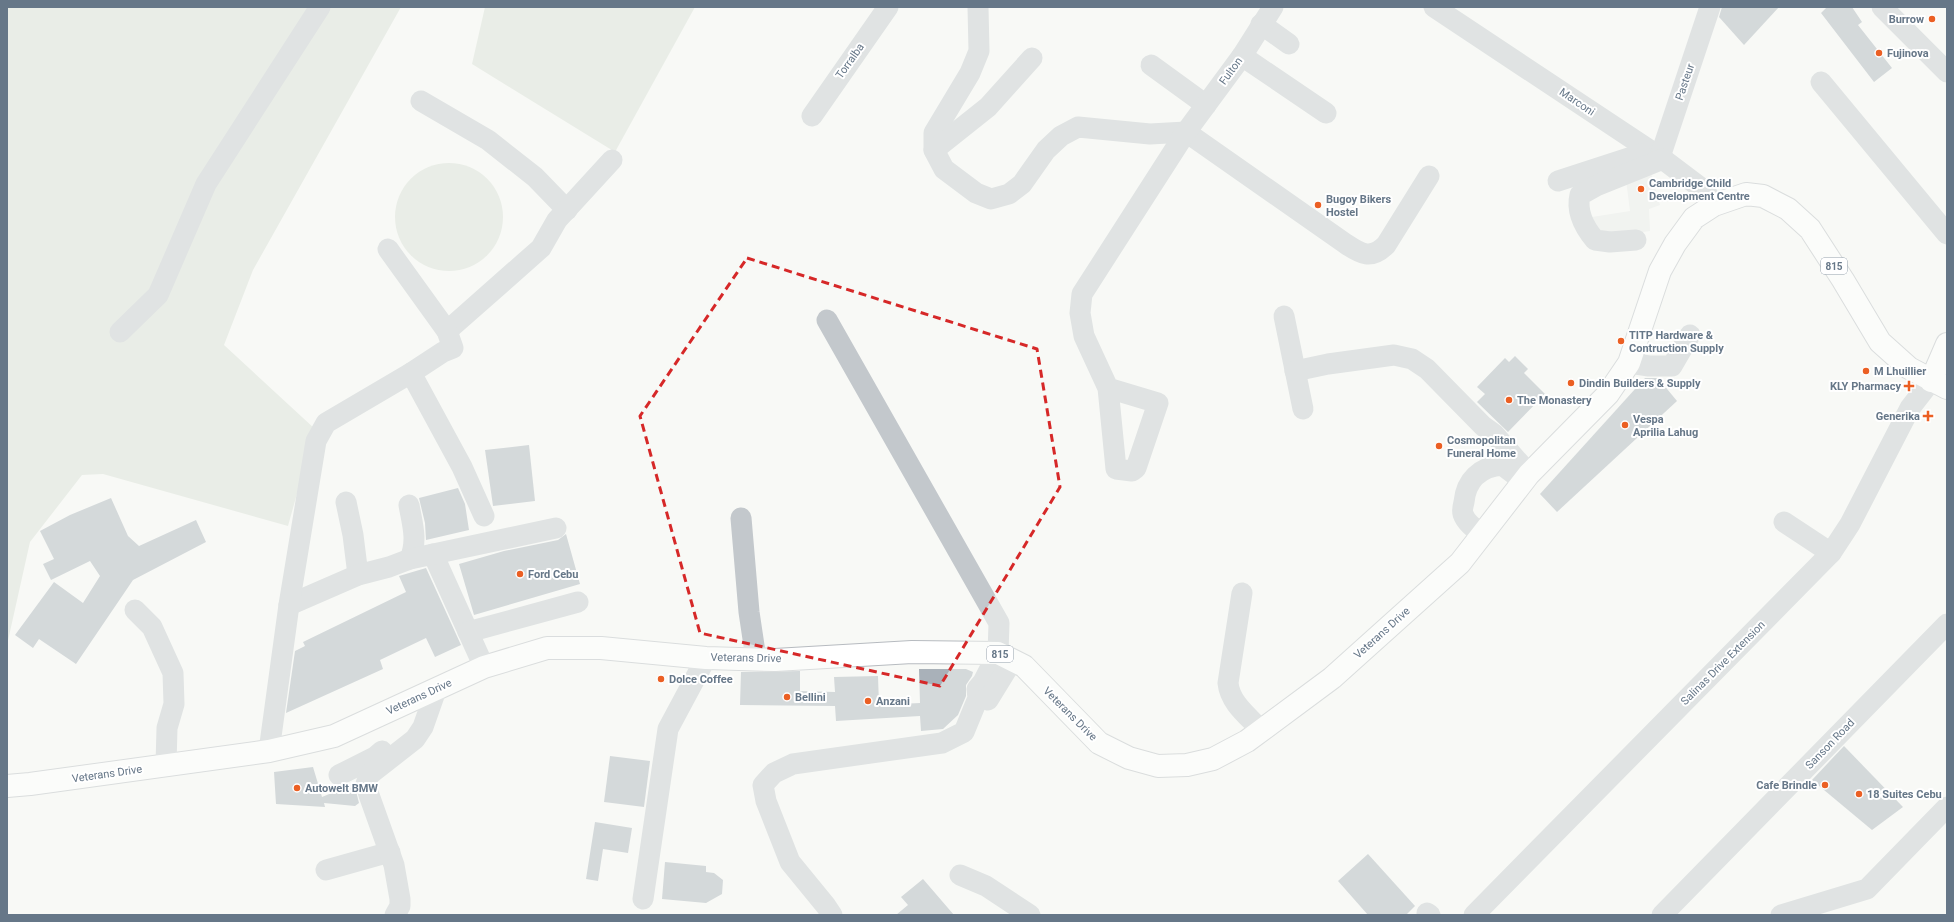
<svg xmlns="http://www.w3.org/2000/svg" width="1954" height="922" font-family="Roboto,sans-serif">
<style>
.built{fill:#e9eae9}
.green{fill:#d8ded5}
.building{fill:#a9b1b9}
.lines{fill:none;stroke-linecap:round;stroke-linejoin:round}
.major-casing{stroke:#b7bbc0;stroke-width:24}
.minor{stroke:#c3c8cc;stroke-width:21}
.major{stroke:#fff;stroke-width:22}
.marked{fill:none;stroke:#d62828;stroke-width:3;stroke-dasharray:8 5;stroke-linejoin:round}
.poi-dot{fill:#eb5f23;stroke:#fff;stroke-width:1.5}
.labels{text-anchor:middle;dominant-baseline:central;stroke-width:4;stroke-linejoin:round;paint-order:stroke}
.shield{fill:#fff;stroke:#94a0ac;stroke-width:1}
.shield-label{font-size:10px;font-weight:bold;fill:#678}
.poi-label{font-size:11px;font-weight:bold;fill:#678;stroke:#fff;text-anchor:start}
.street-label{font-size:11px;fill:#678;stroke:#fff}
</style>
<rect width="100%" height="100%" fill="#f8f9f6"/>
<!-- built -->
<polygon class="built" points="1649,166 1660,205 1649,209 1650,231 1595,239 1592,217 1630,211 1625,172"/>
<!-- green -->
<g class="green">
<polygon points="7,7 320,7 201,186 154,293 115,331 122,338 160,299 209,189 316,26 327,7 401,7 253,270 224,345 315,429 288,526 103,474 82,475 30,542 7,645"/>
<polygon points="485,7 695,7 615,152 472,64"/>
<circle cx="449" cy="217" r="54"/>
</g>
<!-- building -->
<g class="building">
<polygon points="1722,7 1779,7 1744,45 1719,17"/>
<polygon points="1827,7 1852,7 1862,22 1858,25 1892,68 1874,82 1821,13"/>
<polygon points="1515,356 1528,369 1524,373 1545,394 1508,432 1477,402 1485,394 1477,387 1505,358 1509,362"/>
<polygon points="1645,378 1658,378 1677,401 1557,512 1540,494"/>
<polygon points="529,445 535,501 493,506 485,450"/>
<polygon points="458,488 465,504 469,530 426,540 425,523 419,498"/>
<polygon points="111,498 128,536 139,546 196,520 206,542 133,580 76,664 39,639 33,648 15,635 54,582 83,603 100,576 90,561 51,580 43,564 54,559 40,531 70,515"/>
<polygon points="566,534 580,584 474,615 459,564 504,551 558,540"/>
<polygon points="426,568 461,645 435,657 426,638 380,660 383,669 286,713 295,651 305,646 303,642 406,592 399,576"/>
<polygon points="919,669 966,669 973,672 972,676 966,685 966,696 958,715 943,729 921,731 920,716 836,721 835,706 740,705 741,672 800,671 800,691 835,692 834,677 878,676 879,705 920,703"/>
<polygon points="1844,746 1903,807 1872,830 1812,780"/>
<polygon points="610,756 650,761 644,807 604,802"/>
<polygon points="313,767 322,797 351,785 356,791 359,803 355,806 324,803 325,807 276,804 274,772"/>
<polygon points="595,822 632,828 628,853 603,849 598,881 586,879"/>
<polygon points="1368,854 1415,906 1406,915 1368,915 1338,881"/>
<polygon points="665,862 706,866 706,872 714,873 723,880 722,894 706,903 662,899"/>
<polygon points="923,879 954,915 896,915 908,905 901,897"/>
</g>
<g class="lines">
<defs>
<g id="major">
<polyline points="1931,381 1947,344"/>
<polyline points="7,786 30,784 269,751 334,736 484,667 547,648 601,648 706,658 775,660 912,652 998,653 1024,666 1099,743 1129,758 1158,766 1187,765 1213,759 1247,741 1332,678 1460,563 1529,474 1608,394 1629,363 1660,271 1675,244 1694,218 1714,205 1746,194 1763,196 1788,209 1810,229 1843,280 1880,342 1909,368 1947,388"/>
</g>
</defs>
<!-- major casing -->
<use href="#major" class="major-casing"/>
<!-- minor -->
<g class="minor">
<path d="M978,7L979,51L970,73L934,133V150L944,169L976,193L991,199L1009,194L1022,184L1046,150L1061,136L1078,127L1150,134L1186,132L1346,244C1361,254 1371,260 1386,245L1429,176"/>
<polyline points="1434,7 1660,157 1705,191 1714,205"/>
<polyline points="1882,7 1947,72"/>
<polyline points="1261,24 1289,44"/>
<polyline points="1242,56 1326,113"/>
<polyline points="1151,65 1206,105"/>
<polyline points="1821,82 1947,234"/>
<polyline points="421,101 488,140 535,177 567,210"/>
<polyline points="812,116 888,7"/>
<polyline points="934,150 988,107 1032,58"/>
<polyline points="1660,157 1710,7"/>
<polyline points="1558,181 1641,154"/>
<path d="M1636,240L1610,242L1595,240C1584,227 1576,212 1580,195L1596,186L1663,159"/>
<polyline points="1284,316 1303,409"/>
<polyline points="827,320 999,623 998,653 983,682 977,689 978,698 964,732 942,743 793,764 774,773 763,785 766,801 790,862 826,906 832,915"/>
<polyline points="447,331 541,248 557,220 612,160"/>
<polyline points="120,332 158,295 206,184 320,7"/>
<polyline points="1629,363 1649,366 1672,366 1690,335"/>
<polyline points="1295,371 1328,364 1394,355 1412,359 1427,369 1483,426 1494,434 1529,474"/>
<polyline points="411,373 462,467 484,516"/>
<polyline points="1108,388 1158,403 1136,468 1132,471 1116,469 1108,388 1084,336 1080,313 1082,294 1186,132 1242,56 1273,7"/>
<polyline points="346,502 353,535 358,575"/>
<path d="M409,505C412,523 418,540 410,559"/>
<polyline points="741,518 749,612 756,659"/>
<polyline points="1784,522 1831,553"/>
<path d="M1482,534C1475,529 1466,523 1463,514C1462,511 1463,506 1464,502C1466,480 1480,467 1502,465L1523,481"/>
<polyline points="433,554 484,667"/>
<path d="M1242,593L1228,683C1230,703 1248,716 1261,730"/>
<polyline points="289,605 358,575 389,567 410,559 556,528"/>
<polyline points="135,610 152,627 173,673 174,704 167,728 166,765"/>
<polyline points="468,632 578,602"/>
<polyline points="985,699 988,700 1012,661"/>
<polyline points="269,751 289,605 316,441 326,423 411,373 443,352 453,348 447,331 388,249"/>
<polyline points="339,775 375,757 382,751"/>
<polyline points="326,870 390,852"/>
<polyline points="960,875 986,886 1030,915"/>
<polyline points="643,899 668,729 706,658"/>
<polyline points="1427,913 1430,915"/>
<polyline points="395,915 400,906 400,899 394,865 369,795 366,784 369,775 415,739 423,727 436,690"/>
<polyline points="1474,915 1831,553 1850,524 1910,408 1931,381"/>
<polyline points="1662,915 1947,624"/>
<polyline points="1781,915 1867,889 1947,807"/>
</g>
<!-- major -->
<use href="#major" class="major"/>
</g>
<!-- marked area -->
<path d="M0 0H1954V922H0ZM747,258L1037,349L1060,487L940,686L700,633L640,416Z" fill="#f8f9f6" fill-opacity=".55" fill-rule="evenodd"/>
<path class="marked" d="M747,258L1037,349L1060,487L940,686L700,633L640,416Z"/>
<!-- markers -->
<g class="poi-dot">
<circle cx="1932" cy="19" r="4"/>
<circle cx="1879" cy="53" r="4"/>
<circle cx="1641" cy="189" r="4"/>
<circle cx="1318" cy="205" r="4"/>
<circle cx="1621" cy="341" r="4"/>
<circle cx="1866" cy="371" r="4"/>
<circle cx="1571" cy="383" r="4"/>
<path d="M1907 380h4v4h4v4h-4v4h-4v-4h-4v-4h4z"/>
<circle cx="1509" cy="400" r="4"/>
<path d="M1926 410h4v4h4v4h-4v4h-4v-4h-4v-4h4z"/>
<circle cx="1625" cy="425" r="4"/>
<circle cx="1439" cy="446" r="4"/>
<circle cx="520" cy="574" r="4"/>
<circle cx="661" cy="679" r="4"/>
<circle cx="787" cy="697" r="4"/>
<circle cx="868" cy="701" r="4"/>
<circle cx="1825" cy="785" r="4"/>
<circle cx="297" cy="788" r="4"/>
<circle cx="1859" cy="794" r="4"/>
</g>
<g class="labels">
<!-- shield labels -->
<g class="shield">
<rect x="1821" y="258" width="26" height="16" rx="3"/>
<rect x="987" y="646" width="26" height="16" rx="3"/>
</g>
<g class="shield-label">
<text x="1834" y="266">815</text>
<text x="1000" y="654">815</text>
</g>
<!-- poi labels -->
<g class="poi-label">
<text x="1924" y="19" text-anchor="end">Burrow</text>
<text x="1887" y="53">Fujinova</text>
<text x="1649" y="183">Cambridge Child<tspan x="1649" dy="13">Development Centre</tspan></text>
<text x="1326" y="199">Bugoy Bikers<tspan x="1326" dy="13">Hostel</tspan></text>
<text x="1629" y="335">TITP Hardware &amp;<tspan x="1629" dy="13">Contruction Supply</tspan></text>
<text x="1874" y="371">M Lhuillier</text>
<text x="1579" y="383">Dindin Builders &amp; Supply</text>
<text x="1901" y="386" text-anchor="end">KLY Pharmacy</text>
<text x="1517" y="400">The Monastery</text>
<text x="1920" y="416" text-anchor="end">Generika</text>
<text x="1633" y="419">Vespa<tspan x="1633" dy="13">Aprilia Lahug</tspan></text>
<text x="1447" y="440">Cosmopolitan<tspan x="1447" dy="13">Funeral Home</tspan></text>
<text x="528" y="574">Ford Cebu</text>
<text x="669" y="679">Dolce Coffee</text>
<text x="795" y="697">Bellini</text>
<text x="876" y="701">Anzani</text>
<text x="1817" y="785" text-anchor="end">Cafe Brindle</text>
<text x="305" y="788">Autowelt BMW</text>
<text x="1867" y="794">18 Suites Cebu</text>
</g>
<!-- street labels -->
<g class="street-label">
<text transform="translate(850 61) rotate(-55)">Torralba</text>
<text transform="translate(1231 71) rotate(-54)">Fulton</text>
<text transform="translate(1685 82) rotate(-71)">Pasteur</text>
<text transform="translate(1577 102) rotate(34)">Marconi</text>
<text transform="translate(1382 633) rotate(-42)">Veterans Drive</text>
<text transform="translate(746 658) rotate(1)">Veterans Drive</text>
<text transform="translate(1723 663) rotate(-45)">Salinas Drive Extension</text>
<text transform="translate(419 697) rotate(-25)">Veterans Drive</text>
<text transform="translate(1070 714) rotate(45)">Veterans Drive</text>
<text transform="translate(1830 744) rotate(-46)">Sanson Road</text>
<text transform="translate(107 774) rotate(-8)">Veterans Drive</text>
</g>
</g>
<!-- border -->
<rect width="1954" height="922" fill="none" stroke="#667788" stroke-width="16"/>
</svg>
